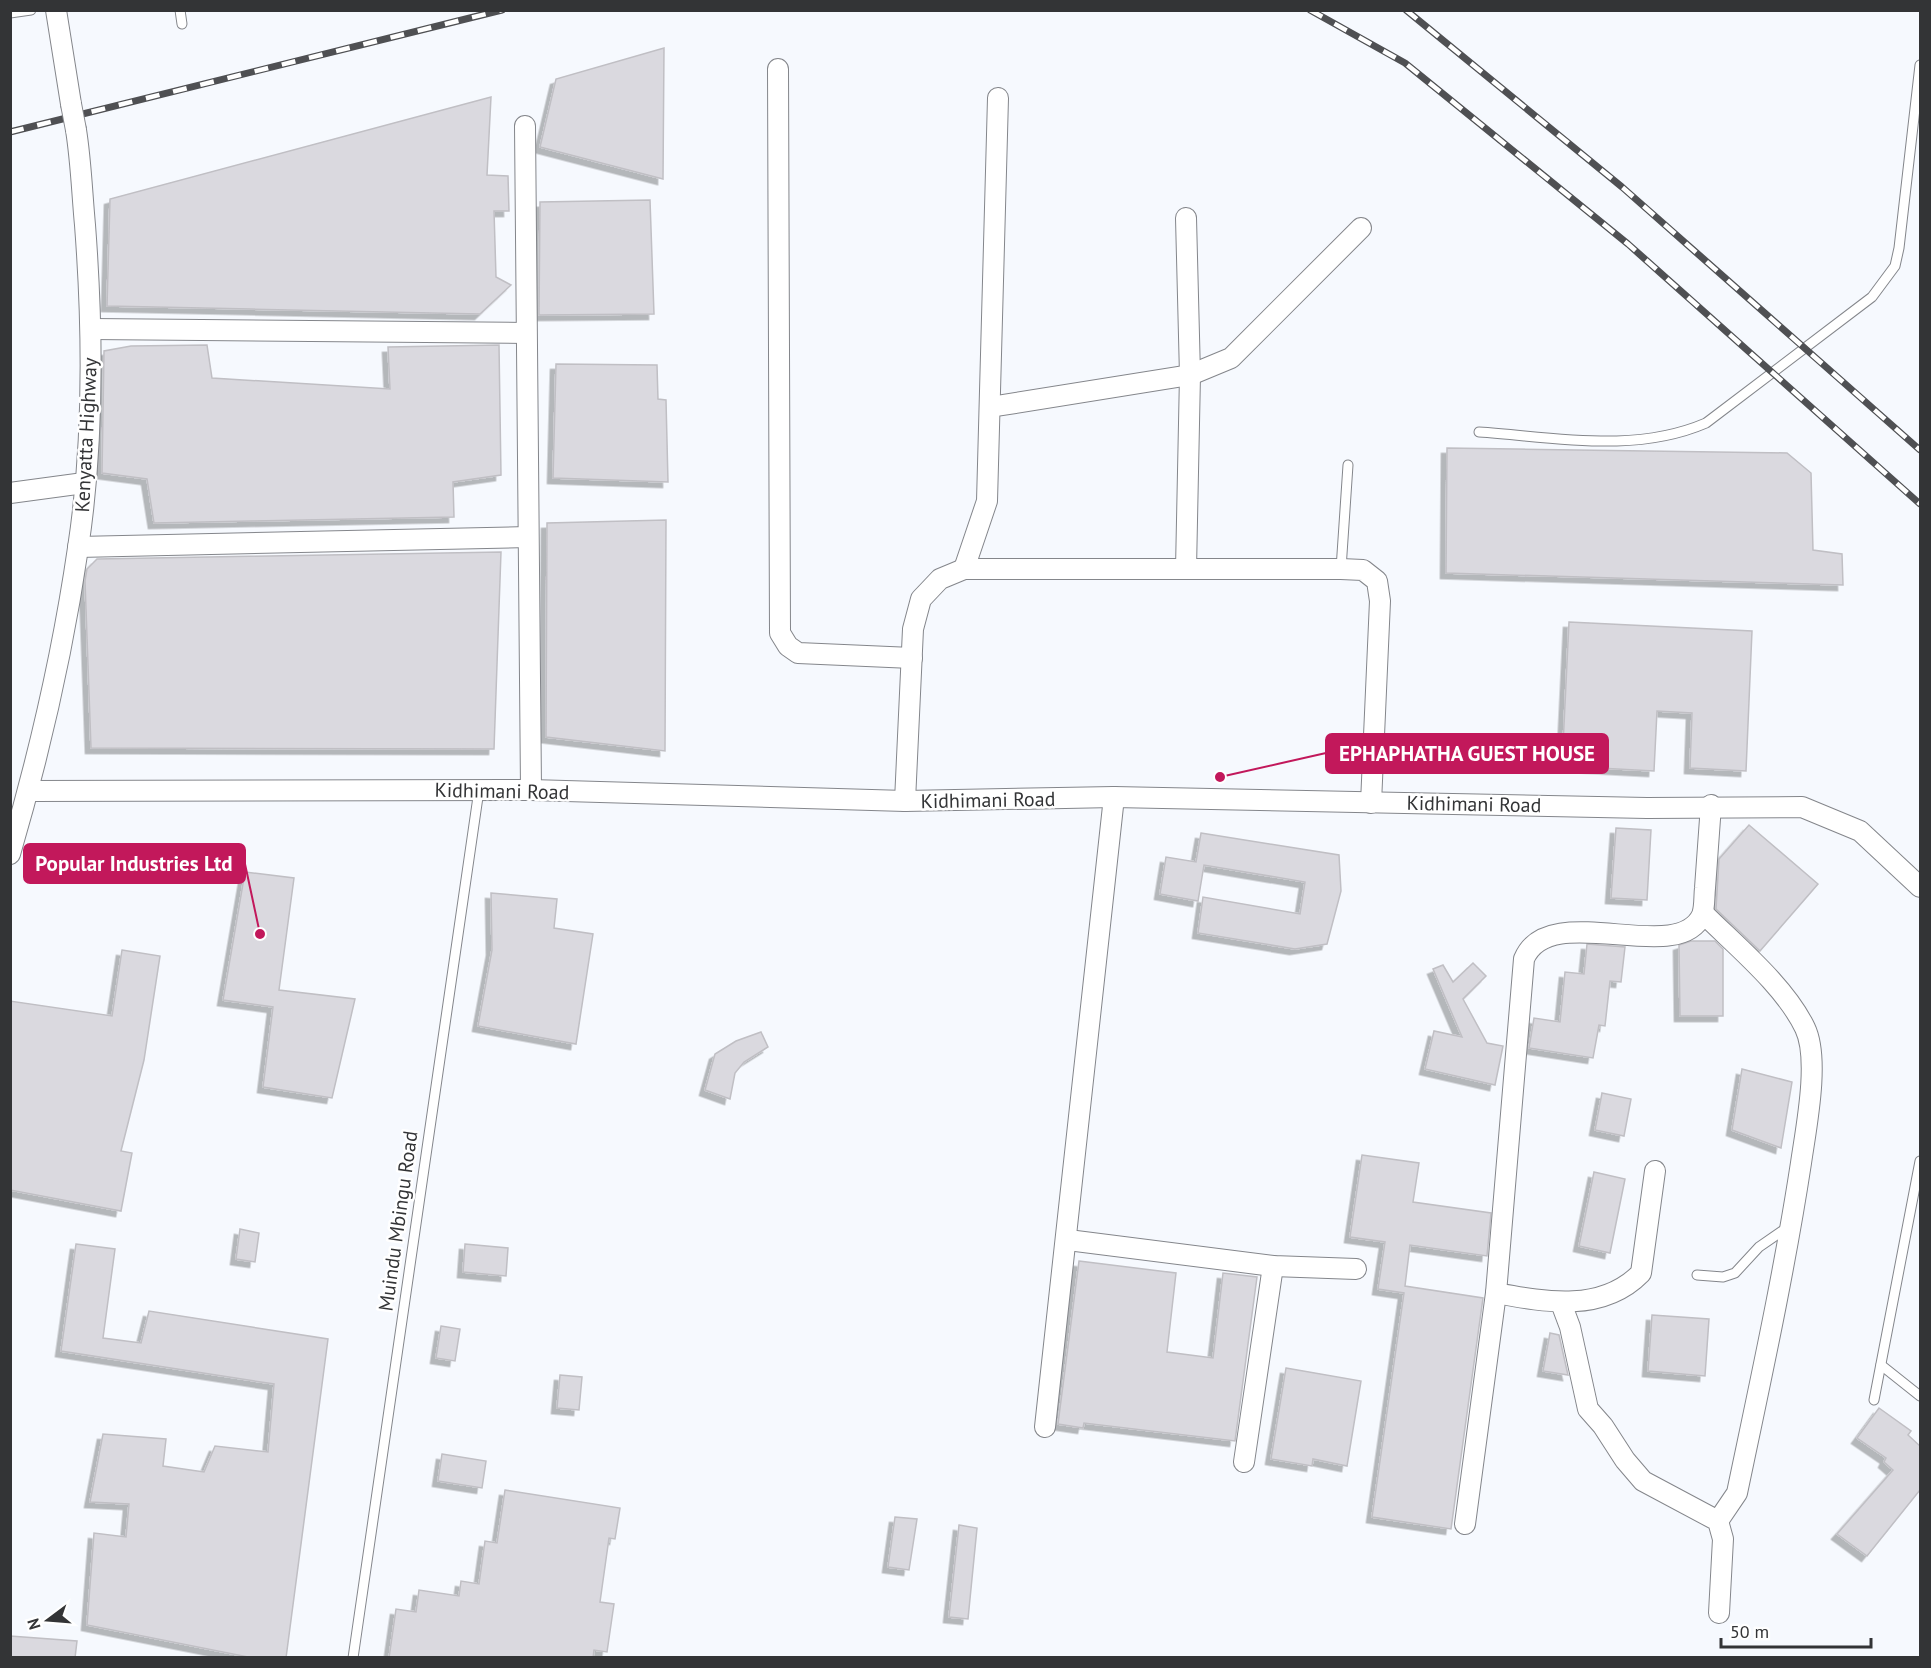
<svg xmlns="http://www.w3.org/2000/svg" width="1931" height="1668" font-family="'PT Sans',sans-serif">
<style>
.building{fill:#dad9df;stroke:#c0bfc4;stroke-width:1.5;filter:url(#shadow)}
.lines{fill:none;stroke-linecap:round;stroke-linejoin:round}
.lane-casing{stroke:#84868b;stroke-width:11}
.street-casing{stroke:#84868b;stroke-width:22}
.lane{stroke:#fff;stroke-width:9}
.street{stroke:#fff;stroke-width:20}
.rail-casing{stroke:#4f5053;stroke-width:7}
.rail{stroke:#fff;stroke-width:4.5;stroke-dasharray:14;stroke-linecap:butt}
.street-bridge-casing{stroke:#84868b;stroke-width:22;stroke-linecap:butt}
.street-bridge{stroke:#fff;stroke-width:20}
.labels{text-anchor:middle;dominant-baseline:central;stroke-width:5;stroke-linejoin:round;paint-order:stroke}
.street-label{font-size:20px;fill:#333436;stroke:#fff}
.leader{fill:none;stroke:#c2185b;stroke-width:2}
.callout-dot{fill:#c2185b;stroke:#fff;stroke-width:2}
.callout{fill:#c2185b;stroke:#c2185b;stroke-width:2}
.callout-label{font-size:21px;text-anchor:middle;font-weight:bold;fill:#fff}
</style>
<defs>
<filter id="shadow"><feDropShadow dx="-5.5" dy="5.5" stdDeviation="0" flood-color="#0004"/></filter>
</defs>
<rect width="100%" height="100%" fill="#f6f9fe"/>
<!-- building -->
<g class="building">
<polygon points="664,48 663,179 540,147 556,79"/>
<polygon points="491,97 487,175 508,176 509,211 494,211 496,277 511,285 480,314 107,306 110,199"/>
<polygon points="650,200 654,314 539,315 540,202"/>
<polygon points="207,345 212,378 390,389 388,347 499,345 501,475 453,482 454,517 154,523 147,479 102,473 104,351 131,346"/>
<polygon points="556,364 657,365 658,399 666,400 668,482 553,478"/>
<polygon points="1447,448 1787,453 1811,473 1813,550 1842,554 1843,585 1446,573"/>
<polygon points="666,520 665,751 546,737 547,523"/>
<polygon points="501,552 494,749 91,748 85,581 87,569 97,559"/>
<polygon points="1569,622 1752,631 1746,771 1690,768 1692,713 1657,711 1654,771 1562,766"/>
<polygon points="1749,825 1818,884 1760,951 1716,909 1719,859"/>
<polygon points="1616,828 1651,830 1647,900 1611,898"/>
<polygon points="1201,833 1339,855 1341,891 1327,944 1295,949 1198,933 1203,897 1300,914 1305,882 1204,865 1198,901 1160,894 1166,857 1196,862"/>
<polygon points="245,872 294,878 279,990 355,999 332,1098 263,1087 273,1007 223,1000"/>
<polygon points="491,893 557,899 554,928 593,934 576,1044 478,1026 492,950"/>
<polygon points="1691,941 1715,941 1723,949 1723,1016 1680,1016 1679,945"/>
<polygon points="1587,944 1625,947 1621,982 1610,981 1605,1026 1599,1025 1593,1058 1529,1048 1534,1018 1560,1022 1565,972 1584,974"/>
<polygon points="122,950 160,956 144,1060 121,1151 132,1153 121,1211 10,1190 10,1001 112,1016"/>
<polygon points="1473,963 1486,976 1463,999 1487,1043 1503,1046 1495,1085 1425,1069 1434,1031 1462,1037 1433,969 1443,965 1453,982"/>
<polygon points="761,1032 768,1047 744,1062 735,1073 730,1099 705,1090 715,1054 736,1041"/>
<polygon points="1742,1069 1792,1082 1781,1148 1732,1130"/>
<polygon points="1602,1093 1631,1099 1624,1136 1595,1130"/>
<polygon points="1362,1155 1419,1163 1413,1202 1491,1213 1487,1256 1410,1245 1405,1286 1483,1298 1451,1529 1372,1517 1404,1293 1378,1289 1385,1242 1350,1237"/>
<polygon points="1594,1172 1625,1179 1610,1253 1579,1246"/>
<polygon points="240,1229 259,1233 255,1262 236,1259"/>
<polygon points="76,1244 115,1249 103,1338 141,1343 149,1311 328,1339 286,1658 253,1658 87,1625 94,1533 126,1537 129,1504 90,1502 103,1434 166,1439 163,1466 204,1472 215,1446 268,1452 274,1384 61,1351"/>
<polygon points="465,1244 508,1248 506,1276 463,1272"/>
<polygon points="1079,1261 1176,1273 1167,1352 1213,1358 1223,1273 1257,1277 1235,1441 1084,1423 1083,1428 1058,1424"/>
<polygon points="1652,1315 1709,1319 1705,1376 1648,1371"/>
<polygon points="441,1326 460,1329 455,1361 436,1358"/>
<polygon points="1550,1333 1559,1335 1568,1375 1543,1371"/>
<polygon points="1286,1368 1361,1381 1347,1466 1313,1459 1312,1466 1271,1459"/>
<polygon points="560,1375 582,1377 579,1410 557,1408"/>
<polygon points="1879,1408 1911,1431 1908,1435 1920,1446 1920,1490 1867,1556 1837,1534 1893,1470 1884,1462 1886,1458 1857,1438"/>
<polygon points="442,1454 486,1461 482,1488 438,1481"/>
<polygon points="505,1490 620,1508 615,1539 609,1538 600,1602 614,1604 607,1652 594,1650 593,1658 389,1658 396,1609 416,1612 419,1590 459,1596 461,1581 479,1584 485,1541 497,1543"/>
<polygon points="895,1517 917,1519 909,1570 888,1567"/>
<polygon points="959,1525 977,1528 968,1619 949,1617"/>
<polygon points="10,1636 77,1641 75,1658 10,1658"/>
</g>
<g class="lines">
<defs>
<g id="lane">
<polyline points="180,10 182,24"/>
<polyline points="10,13 31,10"/>
<path d="M1479,432C1555,437 1634,454 1706,423L1872,297L1895,266L1899,248L1920,65"/>
<polyline points="1341,569 1348,465"/>
<polyline points="1697,1275 1723,1277 1735,1273 1759,1247 1788,1227"/>
<polyline points="1881,1365 1920,1396"/>
<polyline points="1874,1400 1920,1161"/>
<polyline points="353,1658 479,790"/>
</g>
<g id="street">
<polyline points="56,10 71,104"/>
<polyline points="778,69 780,633 788,646 798,653 912,658"/>
<polyline points="525,126 531,790"/>
<polyline points="1186,218 1190,375 1186,569"/>
<polyline points="92,329 526,333"/>
<polyline points="990,407 1190,375 1231,358 1361,228"/>
<polyline points="10,493 84,483"/>
<polyline points="78,547 528,537"/>
<polyline points="964,569 987,501 998,98"/>
<polyline points="29,791 531,790 905,801 1114,797 1647,808 1802,807 1860,831 1920,887"/>
<polyline points="905,801 913,629 921,599 940,579 964,569 1341,569 1363,570 1377,581 1380,601 1371,803"/>
<path d="M10,854C39,755 63,651 78,548C94,443 93,330 85,225C82,193 81,161 76,130"/>
<path d="M1703,913C1736,946 1785,986 1805,1028C1820,1059 1806,1128 1801,1163C1784,1274 1760,1383 1737,1493L1718,1521"/>
<polyline points="1068,1240 1273,1266 1356,1269"/>
<path d="M1496,1293C1545,1302 1602,1313 1641,1273L1655,1171"/>
<polyline points="1561,1303 1570,1327 1588,1409 1603,1426 1625,1460 1643,1481 1718,1521 1723,1539 1719,1613"/>
<polyline points="1045,1427 1114,797"/>
<polyline points="1244,1462 1273,1266"/>
<path d="M1465,1524L1496,1293L1524,959C1549,898 1678,968 1702,915C1705,907 1704,896 1705,888C1707,860 1709,833 1711,805"/>
</g>
</defs>
<!-- lane casing -->
<use href="#lane" class="lane-casing"/>
<!-- street casing -->
<use href="#street" class="street-casing"/>
<!-- lane -->
<use href="#lane" class="lane"/>
<!-- street -->
<use href="#street" class="street"/>
<defs>
<g id="rail">
<polyline points="1310,10 1405,63 1628,244 1920,504"/>
<polyline points="1406,10 1622,187 1920,450"/>
<polyline points="10,132 502,10"/>
</g>
</defs>
<!-- rail casing -->
<use href="#rail" class="rail-casing"/>
<!-- rail -->
<use href="#rail" class="rail"/>
<defs>
<polyline id="street-bridge" points="71,104 76,130"/>
</defs>
<!-- street-bridge casing -->
<use href="#street-bridge" class="street-bridge-casing"/>
<!-- street-bridge -->
<use href="#street-bridge" class="street-bridge"/>
</g>
<g class="labels">
<!-- street labels -->
<g class="street-label">
<text transform="translate(86 435) rotate(-87)">Kenyatta Highway</text>
<text transform="translate(502 791) rotate(1)">Kidhimani Road</text>
<text transform="translate(988 800) rotate(-1)">Kidhimani Road</text>
<text transform="translate(1474 804) rotate(1)">Kidhimani Road</text>
<text transform="translate(398 1221) rotate(-82)">Muindu Mbingu Road</text>
</g>
</g>
<!-- callouts -->
<path class="leader" d="M1220 777L1326 753M260 934L245 864"/>
<g class="callout-dot">
<circle cx="1220" cy="777" r="6"/>
<circle cx="260" cy="934" r="6"/>
</g>
<g class="callout">
<rect x="1326" y="734" width="282" height="39" rx="6"/>
<rect x="24" y="844" width="221" height="39" rx="6"/>
</g>
<g class="callout-label">
<text x="1467" y="761">EPHAPHATHA GUEST HOUSE</text>
<text x="134" y="871">Popular Industries Ltd</text>
</g>
<!-- border -->
<rect width="1931" height="1668" fill="none" stroke="#333436" stroke-width="24"/>
<!-- north arrow -->
<g transform="translate(48 1620) rotate(254)" stroke="#ffffff" stroke-width="4.5" paint-order="stroke">
<path d="M0-4.5L10 22L0 15L-10 22Z" fill="#333436"/>
<text y="-9" font-size="16" font-weight="bold" text-anchor="middle" fill="#333436">N</text>
</g>
<!-- scale -->
<path d="M1721 1638v9h150v-9" fill="none" stroke="#333436" stroke-width="3"/>
<text x="1730" y="1638" font-size="18" fill="#333436" stroke="#ffffff" stroke-width="4.5" paint-order="stroke">50 m</text>
</svg>
